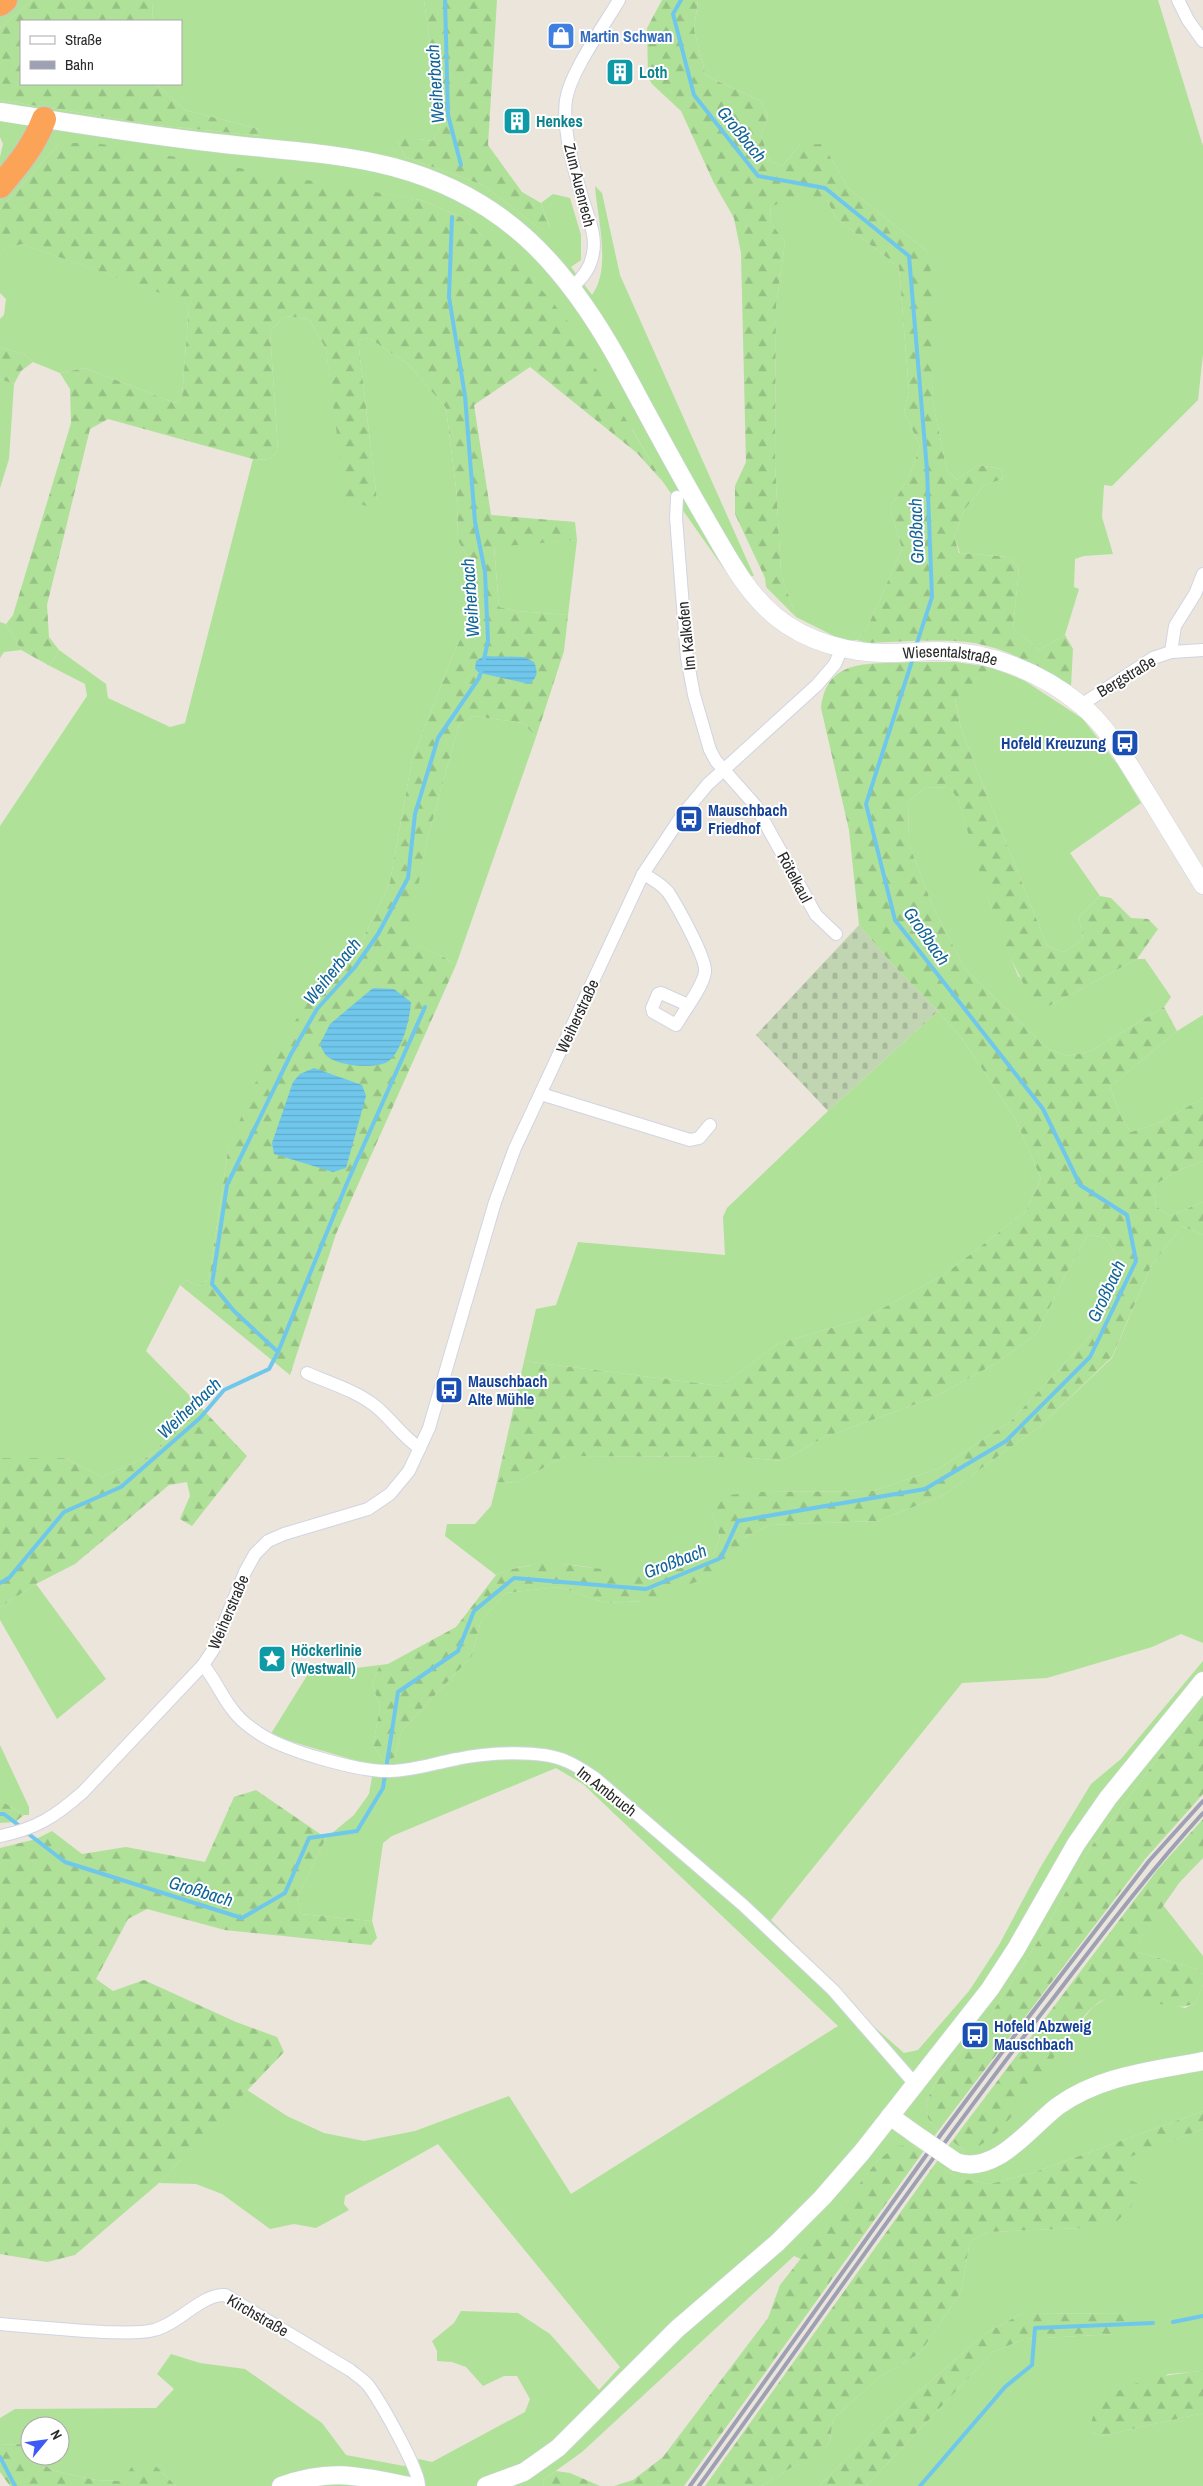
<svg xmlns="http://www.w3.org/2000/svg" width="1203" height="2486" font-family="'Archivo Narrow',sans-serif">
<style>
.grass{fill:#afe199}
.forest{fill:url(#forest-firs)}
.cemetery{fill:url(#cemetery-stones)}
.water{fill:url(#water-rules)}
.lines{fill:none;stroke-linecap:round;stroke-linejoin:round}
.stream{stroke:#70c7ec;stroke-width:4}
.street-casing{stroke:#d1d4e2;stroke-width:14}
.secondary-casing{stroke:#d1d4e2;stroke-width:19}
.highway-casing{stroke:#c7c7c7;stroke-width:26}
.street{stroke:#fff;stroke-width:12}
.secondary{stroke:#fff;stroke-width:18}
.highway{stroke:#fba357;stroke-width:24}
.rail{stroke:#9ea1b3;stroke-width:4}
.secondary-bridge-casing{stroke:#d1d4e2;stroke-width:19;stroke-linecap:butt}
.secondary-bridge{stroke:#fff;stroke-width:18}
.labels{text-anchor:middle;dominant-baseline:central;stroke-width:4;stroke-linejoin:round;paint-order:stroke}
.shop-label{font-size:16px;font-weight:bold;fill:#366cbe;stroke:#fff;text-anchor:start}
.culture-label{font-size:16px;font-weight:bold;fill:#0d838f;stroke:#fff;text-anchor:start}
.street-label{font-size:16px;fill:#292929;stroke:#fff}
.transit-label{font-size:16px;font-weight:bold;fill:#164399;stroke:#fff;text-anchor:start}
.water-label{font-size:18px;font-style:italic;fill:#106497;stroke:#fff}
</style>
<defs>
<pattern id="forest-firs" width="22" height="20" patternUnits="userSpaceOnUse" patternTransform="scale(1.25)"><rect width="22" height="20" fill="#afe199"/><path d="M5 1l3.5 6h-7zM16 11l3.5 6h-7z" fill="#97c184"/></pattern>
<pattern id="cemetery-stones" width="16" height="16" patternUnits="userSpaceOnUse" patternTransform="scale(1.25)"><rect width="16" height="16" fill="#c2d5b3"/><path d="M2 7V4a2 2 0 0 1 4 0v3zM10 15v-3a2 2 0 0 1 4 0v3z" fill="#a7b79a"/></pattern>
<pattern id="water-rules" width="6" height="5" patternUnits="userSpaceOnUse" patternTransform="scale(1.25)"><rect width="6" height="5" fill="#70c7ec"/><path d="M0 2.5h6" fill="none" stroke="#61abca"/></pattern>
</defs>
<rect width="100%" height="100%" fill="#ebe5db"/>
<!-- grass -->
<g class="grass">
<polygon points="0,0 32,0 0,28"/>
<path d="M152,0H424L441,127L432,141L418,139L397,140L405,157L483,185L540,229L550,227L541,203L553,194L570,198L581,235V260L571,267L592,295C612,268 597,217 595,186L602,193L620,275L754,576H729L663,482L633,431L481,235L463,218L421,200L166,157L59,144L0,209V157L3,144L0,137V100L156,125L260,136L259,129L185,110L156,84H181V21H153Z"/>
<polygon points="698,0 1158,0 1203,146 1203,354 1198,400 1112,486 1104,485 1102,517 1113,554 1084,556 1075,559 1074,587 1079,589 1065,635 1039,650 1013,628 1019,569 1009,557 960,553 954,536 965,509 984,485 1003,479 1001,469 978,465 957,480 947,470 933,403 928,252 848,188 831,158 800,145 782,166 770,161 761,135 768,116 761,101 706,76 694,30"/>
<polygon points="787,200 827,200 836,218 899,267 909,391 904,412 920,446 910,475 890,508 902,549 868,626 857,640 844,641 796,617 781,574 775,464 776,307 785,242 771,223 770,206"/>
<polygon points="22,244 178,299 189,306 182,398 175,403 85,368 60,373 33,362 24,354 0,347 0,319 4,315 6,299 0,293 0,255 2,249"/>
<polygon points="285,316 309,319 326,349 346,498 377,500 358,340 369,338 408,364 446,408 458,504 457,539 476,572 476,606 452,657 412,760 390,882 361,943 317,987 228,1150 209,1279 197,1286 187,1280 180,1285 146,1351 190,1396 177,1427 150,1456 102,1477 64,1458 0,1458 0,826 87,696 85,684 50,666 59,650 106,684 108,698 170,727 185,723 253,459 269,460 278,451 270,331"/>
<polygon points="0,379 14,384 9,459 0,488"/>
<polygon points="577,540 568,615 516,611 499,607 494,546"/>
<polygon points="0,622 6,624 21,650 4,652 0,658"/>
<polygon points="991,667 1025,681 1083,719 1118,765 1141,803 1070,853 1100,896 1079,917 1083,939 1064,952 1047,946 961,729 955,698"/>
<polygon points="474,716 523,723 536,737 456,965 442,956 406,940 428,837 459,725"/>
<polygon points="926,787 950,788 958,799 990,904 1018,976 1049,1006 1137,959 1145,959 1171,997 1164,1007 1091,1051 1068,1056 1048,1049 965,969 933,907 908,842 909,801"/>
<polygon points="938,1011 963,1040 1015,1118 1041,1179 1025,1212 945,1274 865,1318 777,1344 721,1386 524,1361 536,1309 556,1305 578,1242 725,1255 723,1217 727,1208 828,1111"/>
<polygon points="1203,1015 1203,1098 1161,1122 1131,1132 1122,1119 1110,1087 1177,1031"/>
<polygon points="1203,1161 1203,1202 1170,1216 1156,1206 1153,1186 1177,1171"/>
<polygon points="1182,1226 1203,1235 1203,1643 1181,1634 1152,1647 1047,1678 962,1683 771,1920 872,2025 904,2053 918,2050 969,1991 999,1945 1040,1868 1091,1784 1121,1759 1203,1661 1203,1699 1090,1848 1042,1935 988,2019 936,2082 926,2102 928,2118 938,2131 923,2152 912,2145 879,2159 801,2259 794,2256 582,2452 543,2480 544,2486 176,2486 157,2467 121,2481 96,2480 51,2470 35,2456 60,2456 60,2426 30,2426 30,2452 20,2444 0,2445 0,2418 15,2409 156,2408 174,2389 157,2374 171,2354 200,2363 245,2369 322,2423 346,2455 404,2466 419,2459 432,2462 525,2412 530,2399 517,2376 504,2376 483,2386 466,2367 452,2362 437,2361 437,2351 432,2341 454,2323 461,2311 518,2313 550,2334 599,2390 620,2367 438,2144 345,2196 344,2204 349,2210 316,2228 294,2224 270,2229 222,2194 196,2184 159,2183 247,2090 287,2116 324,2133 364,2141 415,2131 509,2096 571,2194 838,2026 583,1784 556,1768 392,1836 383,1843 372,1921 301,1914 297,1898 326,1838 354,1815 369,1794 374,1766 273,1736 272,1732 308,1674 380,1665 372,1683 380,1707 373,1745 385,1763 395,1757 402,1730 472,1656 481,1621 505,1593 559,1587 606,1603 643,1601 743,1538 769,1525 877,1521 944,1495 1039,1427 1112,1358 1151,1266"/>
<path d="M1088,1235L1106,1238L1117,1257L1102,1323L1011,1421L940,1468L873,1491L757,1492L712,1514L720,1537L714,1554C699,1559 661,1575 648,1575C592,1572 552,1551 496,1575L445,1536L447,1524H475L491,1506L497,1482L516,1483L565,1456L742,1457L782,1461L825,1437L933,1398L1000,1361L1037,1333L1067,1272Z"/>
<polygon points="36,1584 106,1679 57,1719 0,1620 0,1607"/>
<polygon points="0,1745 29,1807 29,1815 24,1815 0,1800"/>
<polygon points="1163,1905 1203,1956 1203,1974 1197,1969 1138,1952 1138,1942"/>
<polygon points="1203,1985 1203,2111 1035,2172 990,2184 959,2178 935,2164 952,2141 965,2151 1014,2113 1058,2049 1093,2007 1108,1997 1127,1994 1185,2008 1195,2003"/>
<polygon points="1203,2129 1203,2371 1168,2374 1090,2431 1101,2436 1203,2413 1203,2486 866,2486 993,2352 1024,2339 1116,2334 1135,2314 1023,2313 986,2333 888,2418 819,2486 762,2486 795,2465 815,2463 830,2441 833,2419 878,2378 920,2353 961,2292 970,2241 988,2232 1083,2228 1139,2184 1131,2180 1126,2158"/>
</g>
<!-- forest -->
<g class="forest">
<polygon points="32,0 152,0 153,21 21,21 21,84 156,84 185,110 259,129 261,136 156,125 0,100 0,28"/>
<polygon points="424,0 497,0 488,145 522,192 541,203 550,228 540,229 483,185 405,157 397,140 404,130 418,139 432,141 441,127"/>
<path d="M662,0H698L694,30L706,76L761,101L768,116L761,135L770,161L782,166L800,145L821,144L831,158L848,188L928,252L935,299L932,353L933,403L947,470L957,480L978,465L1001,469L1003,479L984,485L965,509L954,536L959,553L1009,557L1019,569L1013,628L1039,650L1065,635L1073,649L1071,686C1041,668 1009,649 974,643C939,638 902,642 867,643L857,640L868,626L902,549L890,508L910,475L920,446L904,412L909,391L899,267L836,218L827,200H787L770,207L771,223L785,242L776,307L775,464L781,574L796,617L766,587L765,578L735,514V486L746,462L741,253L734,218L714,183L681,111L652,84L648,77L647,28Z"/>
<polygon points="90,142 421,200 463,218 481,235 516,260 565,317 663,482 637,453 530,367 474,405 491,515 575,522 577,540 494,547 499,607 516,611 568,615 564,651 536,737 523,723 474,716 459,725 428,837 407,940 442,956 456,965 336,1234 290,1375 180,1285 187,1280 197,1286 209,1279 228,1150 254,1085 317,987 361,943 390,882 412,760 452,657 476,606 476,572 457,539 458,504 446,408 408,364 369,338 358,340 377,500 366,506 345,498 326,349 309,319 285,316 270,331 278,451 269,460 253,459 108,419 90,429 47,605 49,637 59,650 50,666 21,650 6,624 13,615 71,423 70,389 60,373 85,368 175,403 182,398 189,306 177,299 22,244 3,249 0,255 0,209 59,144"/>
<polygon points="0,347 24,354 33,362 21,371 14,384 0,379"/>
<path d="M911,662H955L991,667L955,699L961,729L1047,946L1064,952L1083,939L1079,917L1100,896L1111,898L1131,918L1148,919L1158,929L1137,959L1049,1006L1035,1004C997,942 979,868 958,799L950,788L926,787L909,801L908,842L933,907L965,969L1048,1049L1068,1056L1091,1051L1164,1007L1177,1031L1110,1087L1122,1119L1131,1132L1161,1122L1203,1098V1161L1177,1171L1153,1186L1156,1206L1170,1216L1203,1202V1235L1182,1226L1151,1266L1112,1357L1039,1427L944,1495L877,1521L769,1525L743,1538L742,1553L721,1573L643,1601L606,1603L559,1587L505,1593L481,1621L472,1656L402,1730L395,1757L385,1763L373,1745L380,1707L372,1683L380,1665L388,1664L456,1627L496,1575L508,1570L546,1562L650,1575L714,1554L720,1537L712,1514L719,1496L757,1492L873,1491L940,1468L1011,1421L1102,1323L1117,1257L1106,1238L1088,1235L1067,1272L1037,1333L1000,1361L933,1398L825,1437L782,1461L742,1457L565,1456L516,1483L497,1482L524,1361L721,1386L777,1344L865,1318L945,1274L1025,1212L1041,1179L1015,1118L963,1040L938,1011L892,964L859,925L849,830L821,708C827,656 871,665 911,662Z"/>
<polygon points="190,1396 247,1456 192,1526 180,1519 190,1496 187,1482 169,1485 75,1564 36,1584 0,1607 0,1458 64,1458 102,1477 150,1456 177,1427"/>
<polygon points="1203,1699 1203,1794 1146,1858 938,2131 928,2118 926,2102 936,2082 988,2019 1042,1935 1090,1848"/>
<polygon points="256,1790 326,1838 297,1898 301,1914 372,1921 377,1938 371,1945 225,1930 147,1909 128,1919 96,1979 113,1991 144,1980 236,2022 277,2037 284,2052 159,2183 75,2255 47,2262 0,2254 0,1848 36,1839 52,1831 82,1854 126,1847 205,1862 234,1797"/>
<polygon points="0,1800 24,1815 15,1822 0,1823"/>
<path d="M1203,1819V1858L1179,1883L1138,1942V1952L1197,1969L1203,1974V1985L1195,2003C1163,2019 1128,1976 1093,2007C1056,2041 1012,2142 965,2151L952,2141L1158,1869Z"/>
<polygon points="1203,2111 1203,2129 1127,2158 1131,2180 1139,2184 1131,2207 1117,2221 1083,2228 988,2232 970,2241 961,2292 920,2353 878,2378 833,2419 830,2441 815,2464 795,2465 762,2486 705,2486 935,2164 959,2178 990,2184 1035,2172"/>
<polygon points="912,2145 923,2152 684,2486 614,2486 633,2480 663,2457 768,2318 780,2285 879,2159 898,2146"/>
<polygon points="1023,2313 1135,2314 1131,2328 1116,2334 1024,2339 993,2352 866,2486 819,2486 888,2418 986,2333"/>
<path d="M1203,2371V2413L1101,2436L1090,2431C1091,2425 1092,2417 1095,2412C1113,2381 1170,2374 1203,2371Z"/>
<polygon points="20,2444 30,2452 30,2456 35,2456 51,2470 96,2480 121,2481 134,2464 157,2467 176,2486 10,2486 0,2472 0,2445"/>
<polygon points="556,2471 570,2473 600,2486 544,2486 543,2480"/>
</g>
<!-- cemetery -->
<polygon class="cemetery" points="859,925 892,964 938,1011 828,1111 756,1035"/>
<!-- water -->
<g class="water">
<path d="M484,656L524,657L534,662C538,672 538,677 529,684L480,673L475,669L476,661Z"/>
<path d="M373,988L394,989L411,1002C410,1018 403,1048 390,1060C379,1070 339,1066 328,1057C324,1054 322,1049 320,1044L330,1024Z"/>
<polygon points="314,1068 362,1085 366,1096 346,1168 333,1172 274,1154 272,1143 293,1082 300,1074"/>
</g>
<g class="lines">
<!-- stream -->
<g class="stream">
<polyline points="445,0 448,115 461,165"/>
<polyline points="681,0 673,14 694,95 758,176 825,188 909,256 927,470 932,597 916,646"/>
<polyline points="452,217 449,297 465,396 475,522 485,572 488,641 484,659"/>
<polyline points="278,1352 347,1183 425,1007"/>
<polyline points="0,1583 9,1578 64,1512 121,1487 200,1418 224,1390 269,1369 278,1352 234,1311 212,1284 227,1185 291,1054 317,1009 355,967 378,934 408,878 415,814 438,738 479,678 482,669"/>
<polyline points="0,1814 4,1814 21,1827"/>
<polyline points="26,1832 65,1862 242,1918 285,1893 309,1838 357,1831 383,1788 398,1692 458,1651 474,1611 514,1578 646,1589 721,1558 738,1521 925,1489 1006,1441 1090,1357 1136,1261 1127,1215 1080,1185 1043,1109 895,920 866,804 913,658"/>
<polyline points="1173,2322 1203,2316"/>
<polyline points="0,2457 15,2486"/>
<polyline points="920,2486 1005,2387 1032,2365 1035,2328 1153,2323"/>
</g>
<defs>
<g id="street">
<polyline points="1178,0 1188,20 1203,41"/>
<path d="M572,287C583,278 591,267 593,253C597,235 587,214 582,197C574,170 562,128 566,100C570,72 604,26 619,0"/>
<polyline points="677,497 676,518 687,658 694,695 710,750 716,761 755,805 816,915 836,934"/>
<polyline points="1171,652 1175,626 1195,594 1203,574"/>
<polyline points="1081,705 1153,658 1171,652 1203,650"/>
<path d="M643,874C653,879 661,884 668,892C676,904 707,959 705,972C703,987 684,1011 676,1025L653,1012L652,1008L658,994L661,993L688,1005"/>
<polyline points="541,1094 690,1140 699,1138 710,1125"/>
<path d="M307,1373C329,1383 354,1390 374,1405C391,1418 402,1437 420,1448"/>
<path d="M203,1665C215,1679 221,1695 232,1709C238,1718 248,1726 257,1732C282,1750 359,1772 390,1771C412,1771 435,1763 457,1759C485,1753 539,1749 566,1761C576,1765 586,1772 595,1778L743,1905L833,1990L915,2084"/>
<path d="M0,1836C36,1829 56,1816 83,1792L203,1665L213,1650L245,1572L255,1554L268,1541L284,1534L368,1509L390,1494L409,1471L429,1428L495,1202L515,1148L643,874L683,814L708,784L817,685L835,664L842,648"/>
<path d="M0,2324C35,2327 69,2330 104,2332C120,2332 138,2334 154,2330C179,2324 201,2294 225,2295L350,2370C356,2375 364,2380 368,2385C380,2401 419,2469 419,2486"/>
</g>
<g id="secondary">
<path id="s1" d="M0,112C72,123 143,135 216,143C274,150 336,152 393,167C502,196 563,262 617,358C648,415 678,472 711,528C729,559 747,593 775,616C806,642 851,654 891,653C907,653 922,651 938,651C989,651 1041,672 1081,705C1109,728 1127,762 1146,792C1165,823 1184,854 1203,885"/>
<polyline points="890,2116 915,2134"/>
<path d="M956,2162C996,2176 1030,2127 1058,2106C1101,2075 1153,2071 1203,2061"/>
<path d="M281,2486C331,2468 359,2476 409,2486"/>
<polyline points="486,2486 524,2472 558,2448 677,2329 777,2243 822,2198 862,2152 990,1989 1016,1949 1076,1844 1108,1798 1203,1681"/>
</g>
<g id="highway">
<polyline points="0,4 5,0"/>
<path d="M0,186C18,165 34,146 44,119"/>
</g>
</defs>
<!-- street casing -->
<use href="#street" class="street-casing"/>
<!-- secondary casing -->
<use href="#secondary" class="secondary-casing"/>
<!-- highway casing -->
<use href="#highway" class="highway-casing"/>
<!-- street -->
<use href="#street" class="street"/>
<!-- secondary -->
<use href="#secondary" class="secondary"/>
<!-- highway -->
<use href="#highway" class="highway"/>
<!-- rail -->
<g class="rail">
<polyline points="690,2486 942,2133 1021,2027 1149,1861 1203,1801"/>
<path d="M699,2486C816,2324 929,2158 1052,2000C1101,1936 1149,1872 1203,1813"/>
</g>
<defs>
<polyline id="secondary-bridge" points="915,2134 956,2162"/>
</defs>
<!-- secondary-bridge casing -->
<use href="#secondary-bridge" class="secondary-bridge-casing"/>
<!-- secondary-bridge -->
<use href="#secondary-bridge" class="secondary-bridge"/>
</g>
<!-- icons -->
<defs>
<symbol id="shop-square" viewBox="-11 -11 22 22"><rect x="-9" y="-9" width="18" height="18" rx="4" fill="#3f7fe0" stroke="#fff"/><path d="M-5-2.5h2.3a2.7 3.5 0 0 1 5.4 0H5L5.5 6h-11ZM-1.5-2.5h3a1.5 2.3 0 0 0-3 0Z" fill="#fff"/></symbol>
<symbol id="building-square" viewBox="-11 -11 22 22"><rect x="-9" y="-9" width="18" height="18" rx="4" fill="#0f9aa8" stroke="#fff"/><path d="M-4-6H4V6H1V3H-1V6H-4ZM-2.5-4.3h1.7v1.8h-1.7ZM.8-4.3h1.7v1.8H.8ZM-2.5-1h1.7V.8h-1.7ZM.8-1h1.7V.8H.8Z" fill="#fff"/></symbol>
<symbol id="bus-square" viewBox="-11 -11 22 22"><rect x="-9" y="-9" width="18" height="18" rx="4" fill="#1a4fb4" stroke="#fff"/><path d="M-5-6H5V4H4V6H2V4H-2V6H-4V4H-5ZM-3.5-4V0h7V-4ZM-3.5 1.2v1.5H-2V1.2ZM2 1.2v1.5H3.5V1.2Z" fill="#fff"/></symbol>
<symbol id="sight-square" viewBox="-11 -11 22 22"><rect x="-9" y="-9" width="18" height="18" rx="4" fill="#0f9aa8" stroke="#fff"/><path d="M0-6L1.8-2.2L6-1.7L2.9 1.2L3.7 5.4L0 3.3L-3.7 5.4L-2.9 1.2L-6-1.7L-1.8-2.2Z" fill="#fff"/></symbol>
</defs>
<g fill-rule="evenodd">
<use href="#shop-square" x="545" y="20" width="32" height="32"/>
<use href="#building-square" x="604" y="56" width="32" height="32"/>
<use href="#building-square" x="501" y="105" width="32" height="32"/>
<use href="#bus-square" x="1109" y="727" width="32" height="32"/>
<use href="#bus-square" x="673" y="803" width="32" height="32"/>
<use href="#bus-square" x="433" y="1374" width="32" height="32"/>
<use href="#sight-square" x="256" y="1643" width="32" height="32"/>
<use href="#bus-square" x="959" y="2019" width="32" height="32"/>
</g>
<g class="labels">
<!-- shop labels -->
<g class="shop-label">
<text x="580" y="36">Martin Schwan</text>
</g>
<!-- culture labels -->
<g class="culture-label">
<text x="639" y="72">Loth</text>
<text x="536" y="121">Henkes</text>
<text x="291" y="1650">Höckerlinie<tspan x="291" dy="18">(Westwall)</tspan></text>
</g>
<!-- street labels -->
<g class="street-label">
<text transform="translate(580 185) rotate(76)">Zum Auenrech</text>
<text transform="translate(686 636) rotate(-96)">Im Kalkofen</text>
<text stroke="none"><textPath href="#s1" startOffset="1188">Wiesentalstraße</textPath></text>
<text transform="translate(1126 676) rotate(-31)">Bergstraße</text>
<text transform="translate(795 877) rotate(62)">Rötelkaul</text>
<text transform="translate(577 1016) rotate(-65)">Weiherstraße</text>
<text transform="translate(228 1612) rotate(-67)">Weiherstraße</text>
<text transform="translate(607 1791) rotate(38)">Im Ambruch</text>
<text transform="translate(258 2315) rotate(30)">Kirchstraße</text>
</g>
<!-- transit labels -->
<g class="transit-label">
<text x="1106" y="743" text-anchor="end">Hofeld Kreuzung</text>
<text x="708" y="810">Mauschbach<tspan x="708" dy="18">Friedhof</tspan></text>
<text x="468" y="1381">Mauschbach<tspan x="468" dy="18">Alte Mühle</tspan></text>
<text x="994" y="2026">Hofeld Abzweig<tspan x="994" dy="18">Mauschbach</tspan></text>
</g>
<!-- water labels -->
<g class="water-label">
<text transform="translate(435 84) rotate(-94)">Weiherbach</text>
<text transform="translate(742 134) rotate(51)">Großbach</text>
<text transform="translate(916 531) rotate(-92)">Großbach</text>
<text transform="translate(470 598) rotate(-94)">Weiherbach</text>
<text transform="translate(927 936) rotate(55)">Großbach</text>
<text transform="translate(332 971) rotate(-51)">Weiherbach</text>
<text transform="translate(1106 1291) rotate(-65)">Großbach</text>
<text transform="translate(189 1408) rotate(-43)">Weiherbach</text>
<text transform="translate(675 1561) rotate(-21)">Großbach</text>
<text transform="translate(201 1891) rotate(17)">Großbach</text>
</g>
</g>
<!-- legend -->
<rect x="20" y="20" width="162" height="65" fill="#ffffff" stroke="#a9a9a9"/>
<rect x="30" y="36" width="25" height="8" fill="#ffffff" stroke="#a9a9a9"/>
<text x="65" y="45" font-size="15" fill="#292929">Straße</text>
<rect x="30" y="61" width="25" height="8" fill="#9ea1b3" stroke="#a9a9a9"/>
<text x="65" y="70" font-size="15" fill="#292929">Bahn</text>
<!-- north arrow -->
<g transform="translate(45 2441) rotate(61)"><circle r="24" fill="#ffffff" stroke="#a9a9a9"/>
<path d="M0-4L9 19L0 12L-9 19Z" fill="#3e5af6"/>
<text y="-8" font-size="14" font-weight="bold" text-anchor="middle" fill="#292929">N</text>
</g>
</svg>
